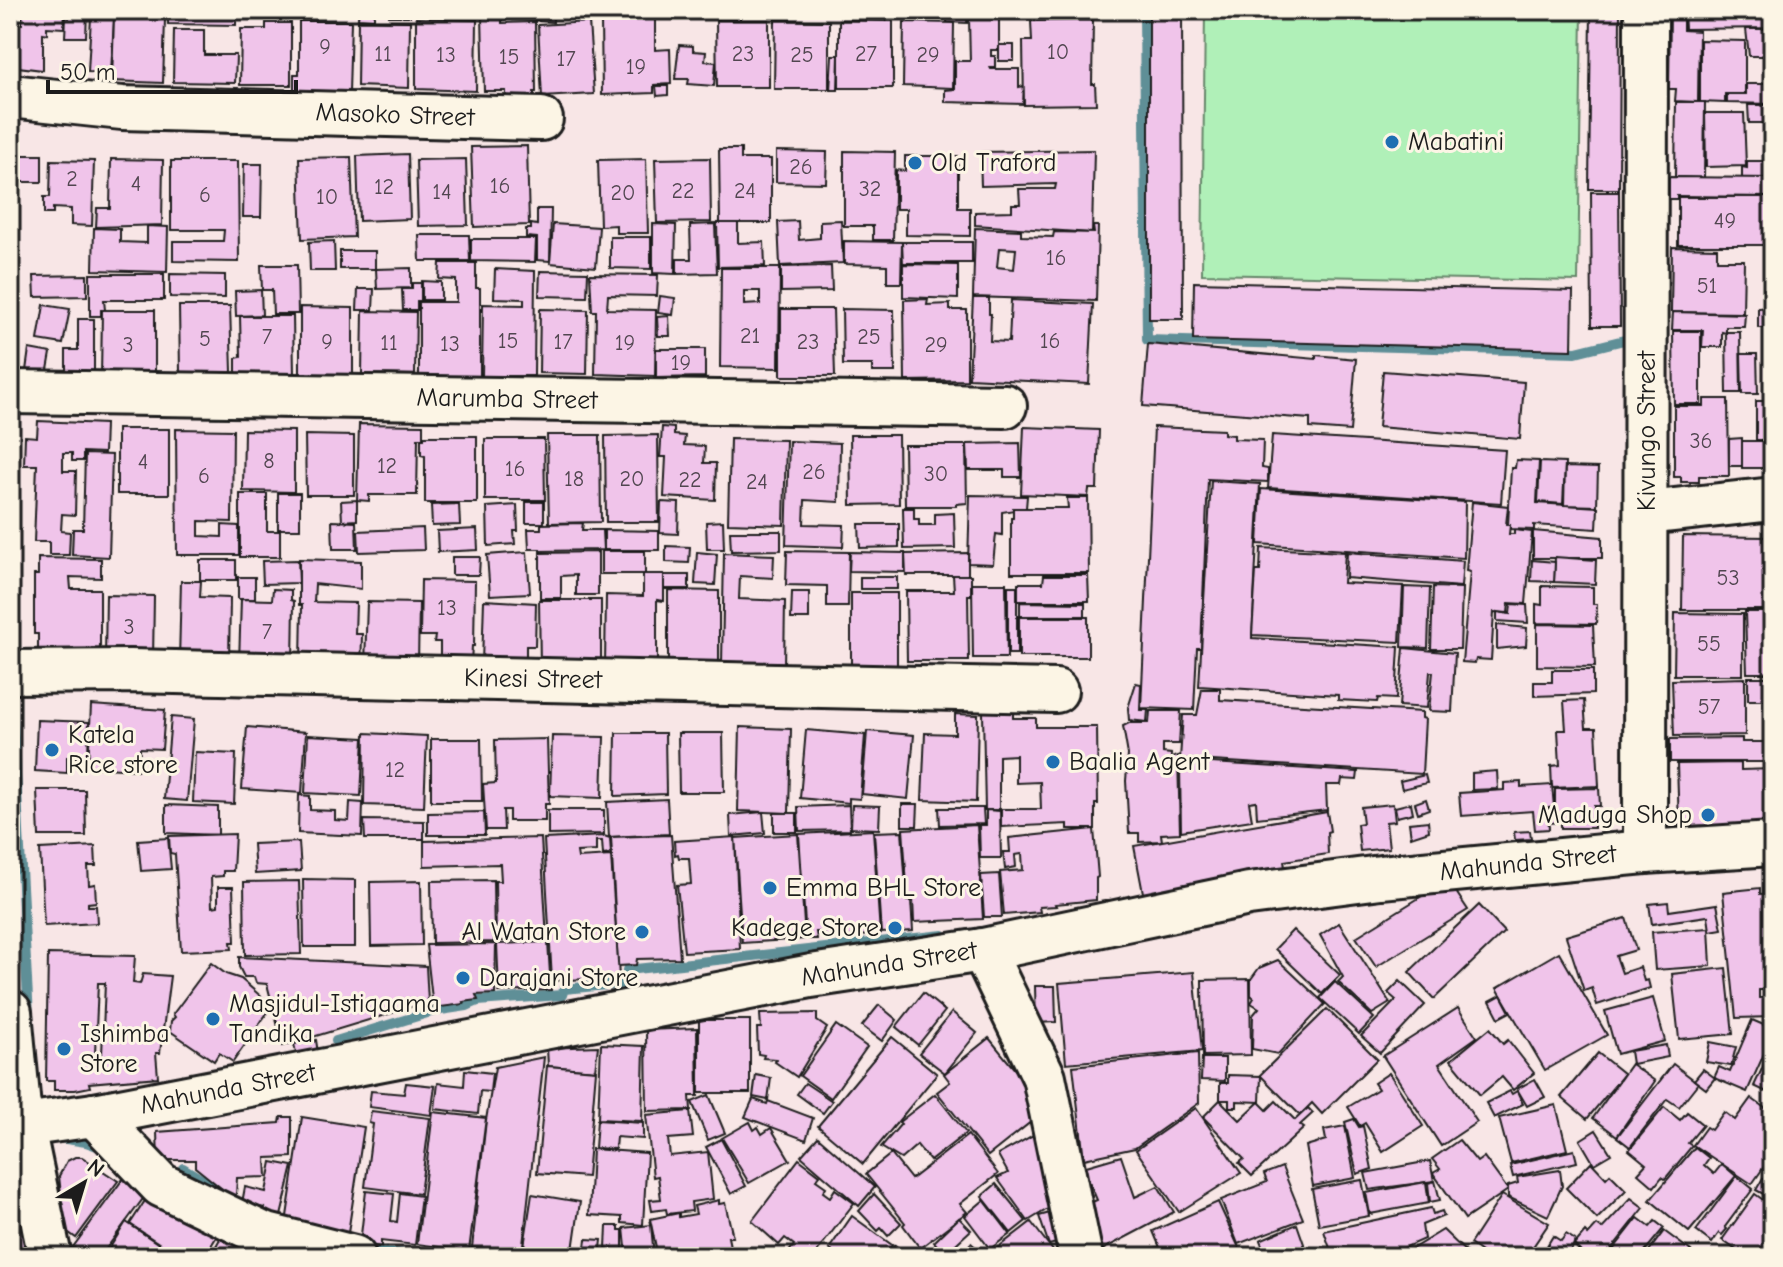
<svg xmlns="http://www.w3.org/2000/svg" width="1783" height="1267" font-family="'Comic Neue',sans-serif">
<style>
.green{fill:#b0f0b8;stroke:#66866a;stroke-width:2}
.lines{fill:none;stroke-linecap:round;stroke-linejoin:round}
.stream{stroke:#5f8f97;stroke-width:10}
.building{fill:#f0c4ea;stroke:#1c1c1c;stroke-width:2;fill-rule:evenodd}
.minor-casing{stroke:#1c1c1c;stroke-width:48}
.minor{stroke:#fcf5e5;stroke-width:42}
.poi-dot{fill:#1f6fb2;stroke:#fcf5e5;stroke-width:3}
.labels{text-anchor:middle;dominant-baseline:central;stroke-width:6;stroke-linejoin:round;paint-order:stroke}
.number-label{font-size:22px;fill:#514650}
.street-label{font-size:26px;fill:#1c1c1c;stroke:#fcf5e5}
.poi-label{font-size:26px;fill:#1c1c1c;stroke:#fcf5e5;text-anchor:start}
</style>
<rect width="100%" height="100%" fill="#f8e6e6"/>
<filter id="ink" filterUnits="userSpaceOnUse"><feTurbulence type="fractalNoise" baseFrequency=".0125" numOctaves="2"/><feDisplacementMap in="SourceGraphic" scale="16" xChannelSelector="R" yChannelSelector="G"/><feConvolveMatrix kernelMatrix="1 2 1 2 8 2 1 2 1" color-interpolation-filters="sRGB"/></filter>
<g filter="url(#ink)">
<!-- green -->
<polygon class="green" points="1205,10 1582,10 1578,281 1202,274"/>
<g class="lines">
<!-- stream -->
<g class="stream">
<polyline points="1144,10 1147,340 1576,352 1628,339 1628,332"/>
<polyline points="11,682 29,1017"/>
<polyline points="335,1053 340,1051 336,1041 434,1011 467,1006 478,1001 562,995 564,989 628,983 627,970 943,935"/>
<polyline points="60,1138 86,1142 103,1148"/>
<polyline points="183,1168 224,1193"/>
<polyline points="363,1249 429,1257"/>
</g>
</g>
<!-- building -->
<g class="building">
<polygon points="23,10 65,10 64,28 47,27 47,34 43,33 43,70 10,66 10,23 22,24"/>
<polygon points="96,10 145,10 145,14 96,15"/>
<polygon points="168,10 236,10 236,25 168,24"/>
<rect x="277" y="10" width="18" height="10"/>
<rect x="295" y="10" width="40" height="3"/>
<polygon points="359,10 374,10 374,19 358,18"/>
<rect x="389" y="10" width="21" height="6"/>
<polygon points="459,10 474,10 475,17 459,17"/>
<polygon points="492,10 537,10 537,20 512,20 512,10"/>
<polygon points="539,10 553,10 553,22 539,21"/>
<rect x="598" y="10" width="14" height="8"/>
<polygon points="664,10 714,10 714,14 664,15"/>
<rect x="718" y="10" width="22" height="10"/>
<polygon points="947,10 968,10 967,23 947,22"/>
<polygon points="1021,10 1094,10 1095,17 1054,19 1053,10"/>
<polygon points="1149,10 1182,10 1183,319 1149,319"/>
<polygon points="1591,10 1620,10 1619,189 1589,189"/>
<polygon points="1670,10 1683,11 1683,30 1699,31 1698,102 1675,101 1676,89 1669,89"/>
<polygon points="1684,10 1773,10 1773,28 1685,29"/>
<polygon points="70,11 87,11 86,37 65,37 66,17 69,18"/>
<polygon points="482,16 502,16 502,23 535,22 536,92 534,92 534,105 506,102 506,91 484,91"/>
<polygon points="91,17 114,18 111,73 88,72"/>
<polygon points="114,17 165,19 163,83 112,81"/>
<polygon points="416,18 477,20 476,91 416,89"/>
<polygon points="655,19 655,50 670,49 671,84 654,85 654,93 602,95 601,20"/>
<polygon points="969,19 999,19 999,50 991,50 991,56 995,56 995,67 990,67 991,69 1019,69 1019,87 1024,86 1023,104 945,102 945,90 955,89 955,61 970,61"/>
<polygon points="358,20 410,21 409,88 357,86"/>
<polygon points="716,20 769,20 769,87 717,87"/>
<polygon points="775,20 829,21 829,89 774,89"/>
<polygon points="839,20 893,21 893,88 839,88"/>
<polygon points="1093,20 1092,84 1095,84 1096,104 1024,105 1023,41 1032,41 1031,21"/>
<polygon points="299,21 351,21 349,93 294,93 294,74 299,74"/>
<polygon points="589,22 594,94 542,97 538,25"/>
<polygon points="904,22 954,23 953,88 903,86"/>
<polygon points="266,23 291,23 291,85 240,85 241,29 266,29"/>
<polygon points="1746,29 1773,29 1773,56 1749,56"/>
<polygon points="174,30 204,30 204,55 236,55 235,83 173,82"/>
<polygon points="1700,40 1745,41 1745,94 1725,94 1725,103 1700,102"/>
<polygon points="679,45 693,46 693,51 706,52 705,61 716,62 714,86 688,84 689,79 675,79"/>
<rect x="999" y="45" width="15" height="16"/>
<polygon points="832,55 839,55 838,90 830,90"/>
<polygon points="1746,84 1773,84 1773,104 1727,103 1727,94 1746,94"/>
<polygon points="656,86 668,86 668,95 657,96"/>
<polygon points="1676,102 1705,102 1704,178 1675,177"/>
<polygon points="1748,105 1773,105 1773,123 1749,123"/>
<polygon points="1705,113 1744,113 1746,166 1706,167"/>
<polygon points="527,146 529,225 474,227 471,147"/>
<polygon points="719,149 741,149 741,159 771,159 771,223 720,223"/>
<polygon points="1094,150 1092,233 975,225 975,212 1012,211 1012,204 1020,204 1019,189 1055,189 1056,184 981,186 980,152"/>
<polygon points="776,151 827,152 826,183 776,182"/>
<polygon points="844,151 895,152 893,240 873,240 873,226 844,226"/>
<polygon points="408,154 410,219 359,221 357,156"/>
<rect x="19" y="155" width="23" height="27"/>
<polygon points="905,156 958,156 958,208 970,208 970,236 906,235 906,209 896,209 896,170 905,171"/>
<polygon points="351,157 354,237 302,239 299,158"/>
<polygon points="710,158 711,222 657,223 655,159"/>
<polygon points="111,159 163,160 162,225 96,227 97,208 110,208"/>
<polygon points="466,159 468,225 418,226 416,160"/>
<polygon points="646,159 648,233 616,233 616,225 600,226 598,160"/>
<polygon points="51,160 94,161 92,226 71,225 71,209 53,208 53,214 44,214 44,197 50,197"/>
<polygon points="171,161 238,161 239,262 173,261 173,241 223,241 224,230 171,230"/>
<polygon points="1747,161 1773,161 1773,178 1742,178 1742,167 1747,168"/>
<polygon points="244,164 262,164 261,217 243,217"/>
<polygon points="1669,177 1773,178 1773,197 1677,196 1677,199 1669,199"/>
<polygon points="1591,192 1619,192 1620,326 1592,326"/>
<rect x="1678" y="197" width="95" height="48"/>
<polygon points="537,209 551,209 550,261 537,260 537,238 526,237 526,229 531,229 531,224 537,225"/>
<polygon points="841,220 843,263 780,266 778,222 798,221 799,240 820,238 820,221"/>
<polygon points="717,223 738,223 738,243 764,242 765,266 718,267"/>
<polygon points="553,224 599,227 596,267 550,263"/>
<polygon points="653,224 676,225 675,274 653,273"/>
<polygon points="715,224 717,273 677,274 677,259 691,259 690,225"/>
<polygon points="147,226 168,227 167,272 93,270 94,228 120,229 120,242 147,243"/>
<path d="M1093,226H1098L1096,301L973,297L975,228L1021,230V236L1053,237L1054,232L1094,233ZM999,248L1016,249L1014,269L997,267Z"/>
<polygon points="419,235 469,235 470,261 420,261"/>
<polygon points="610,237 651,237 651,269 610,268"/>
<polygon points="471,239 536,239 535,262 471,261"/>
<polygon points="334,241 335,271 310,271 309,242"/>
<polygon points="844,241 902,242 901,283 887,283 887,265 844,264"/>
<polygon points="902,242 972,242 972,263 903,263"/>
<polygon points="1672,247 1717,248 1717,260 1744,260 1743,313 1671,312"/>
<rect x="340" y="251" width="35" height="18"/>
<polygon points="440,263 476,263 476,288 480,288 480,385 419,385 419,302 456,302 456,280 439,279"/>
<polygon points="903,264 958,265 958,299 903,297"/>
<polygon points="261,265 297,265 298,314 273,314 272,290 262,290"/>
<polygon points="831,266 832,291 781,292 781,267"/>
<polygon points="411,268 411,288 377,289 376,269"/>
<path d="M721,268H780L779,368L720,367ZM744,291H760V304L744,305Z"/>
<polygon points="495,269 535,271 534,376 505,376 505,394 486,394 486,376 482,376 483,304 524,305 524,299 494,298"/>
<polygon points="540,271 588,272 587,297 539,296"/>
<polygon points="90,274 164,274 164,300 104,300 105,310 101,310 101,316 90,316"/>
<polygon points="170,274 225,275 225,298 170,297"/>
<polygon points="590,274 658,275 657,296 608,295 607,309 656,310 655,376 595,374 596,311 592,311"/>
<polygon points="87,275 87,296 35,297 34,276"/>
<polygon points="422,281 441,282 441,300 422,300"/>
<polygon points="1194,282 1573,291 1572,350 1193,340"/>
<polygon points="412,283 421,283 421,301 417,301 417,310 403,310 402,289 412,289"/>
<polygon points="358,289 374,289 373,310 357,310"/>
<polygon points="261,290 262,315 236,316 235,291"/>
<polygon points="660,296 675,298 673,315 658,313"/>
<polygon points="973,298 989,298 989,314 991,314 990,341 1009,342 1011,300 1093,304 1089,384 969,378"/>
<polygon points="928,299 927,305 950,304 950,310 967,310 967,380 905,381 904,300"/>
<polygon points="44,305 70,309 63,344 38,340"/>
<polygon points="179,306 230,306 232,372 180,372"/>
<polygon points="300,307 353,308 353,377 300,376"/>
<polygon points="1773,307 1773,328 1758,328 1758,308"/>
<polygon points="540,309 588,310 587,374 539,373"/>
<polygon points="781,309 833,309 835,376 781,376"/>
<polygon points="842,309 894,310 895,372 872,372 872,365 843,365"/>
<polygon points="102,310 155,310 155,389 101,380"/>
<polygon points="363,311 416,312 415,375 362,374"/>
<polygon points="1673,312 1745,314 1744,327 1726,327 1726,333 1722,332 1722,347 1702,347 1703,330 1672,330"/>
<polygon points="240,316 293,316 294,376 236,374 236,358 241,357"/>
<polygon points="669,316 670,336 658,336 657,317"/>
<polygon points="78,319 94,319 94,378 66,378 66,350 78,350"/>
<polygon points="1673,331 1701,331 1701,404 1674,404"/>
<polygon points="1726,332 1740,332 1741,393 1727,393"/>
<polygon points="1148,344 1316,359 1316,355 1356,359 1350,431 1310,428 1310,419 1143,406"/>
<polygon points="29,349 51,353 46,381 25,378"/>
<polygon points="656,349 705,349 705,377 656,378"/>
<polygon points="1741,354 1757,354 1758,394 1742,394"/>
<polygon points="1383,371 1524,382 1520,439 1378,427"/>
<polygon points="1704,399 1728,399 1729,476 1699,476 1699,482 1681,482 1681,477 1674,477 1674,406 1704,406"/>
<rect x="1756" y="401" width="17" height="39"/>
<polygon points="38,421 105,424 104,453 83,452 83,461 72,461 72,453 63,453 63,471 76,471 75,515 62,514 61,531 70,532 69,555 49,555 49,542 34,542 37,465 24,465 25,436 37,437"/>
<polygon points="359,424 423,425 423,438 418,438 417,495 369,495 369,501 357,500"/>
<polygon points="662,427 674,428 674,435 685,436 684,445 705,446 704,463 716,463 715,500 664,497 666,457 660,457"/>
<polygon points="1024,427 1099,430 1097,489 1089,489 1088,497 1021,494"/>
<polygon points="1154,427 1224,430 1224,434 1234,435 1234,439 1263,440 1262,468 1268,469 1268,482 1208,479 1201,648 1197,648 1194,710 1141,708"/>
<rect x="117" y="429" width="52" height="65"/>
<polygon points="176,429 233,430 232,522 199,521 199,536 222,537 222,525 239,526 239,555 177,555"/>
<polygon points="244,430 294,431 294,492 243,491"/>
<polygon points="305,435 354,436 354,495 306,495"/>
<polygon points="547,435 600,435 601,522 549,523"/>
<polygon points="658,435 659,522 606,522 605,436"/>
<polygon points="850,435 898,435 899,504 851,505"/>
<polygon points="1272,435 1505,450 1501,503 1268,488"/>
<polygon points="424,436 477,436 477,503 425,503 425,456 421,455 421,439 424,439"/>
<polygon points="1742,438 1742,466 1729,466 1729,439"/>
<polygon points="485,439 544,439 545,500 485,500"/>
<polygon points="730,439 786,440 784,525 728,523"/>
<polygon points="789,441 840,443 839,502 805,500 804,524 844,525 843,547 786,545"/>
<rect x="1742" y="441" width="31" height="27"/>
<polygon points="1020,443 1021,477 1004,477 1004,470 968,470 967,444"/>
<polygon points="904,445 966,445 967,503 956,504 956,506 905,506"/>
<polygon points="85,454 112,455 109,557 72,555 73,529 83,529"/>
<polygon points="1516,460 1539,461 1537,503 1598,507 1597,529 1534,525 1534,530 1510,529 1510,525 1508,525 1511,468 1515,468"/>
<polygon points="1540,462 1565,463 1563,504 1538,502"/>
<polygon points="1565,467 1598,468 1597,506 1564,505"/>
<polygon points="1211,481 1260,484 1252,638 1399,647 1396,699 1378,698 1377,702 1338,700 1338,695 1199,686"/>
<polygon points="1261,489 1465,502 1464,558 1258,544"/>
<rect x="278" y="493" width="22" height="36"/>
<polygon points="240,494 267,494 267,531 280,531 280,557 240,557"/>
<polygon points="970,495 1027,496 1026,508 1002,512 1002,535 996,534 993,564 968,563"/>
<polygon points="1067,498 1088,498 1089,573 1011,573 1011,518 1013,518 1013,508 1068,508"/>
<polygon points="357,500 357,520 342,521 341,501"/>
<rect x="526" y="502" width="18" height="21"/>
<polygon points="661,502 679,503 678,534 660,533"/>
<polygon points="1472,502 1508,506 1506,525 1510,525 1509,534 1514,534 1514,530 1532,532 1526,604 1509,603 1508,613 1494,612 1491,660 1476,659 1475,663 1462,662 1470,572 1466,571"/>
<polygon points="459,504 460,525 432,526 431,505"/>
<polygon points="517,505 518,531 514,531 515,544 488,546 487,507"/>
<polygon points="903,508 914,508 914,519 919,519 919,525 935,525 935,514 954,513 955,548 904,549"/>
<polygon points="332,521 356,522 357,549 333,549"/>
<polygon points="723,521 724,549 707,549 706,522"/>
<polygon points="583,523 582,530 602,530 603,550 540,551 540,549 529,549 528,529 541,529 541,524"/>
<polygon points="859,524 899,524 899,547 860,548"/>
<polygon points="423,528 424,550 359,552 358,531"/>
<polygon points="477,529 478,550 438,552 437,531"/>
<polygon points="604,530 659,531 659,550 604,550"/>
<polygon points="730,531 781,531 781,550 731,551"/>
<polygon points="1533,531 1602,537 1602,558 1533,558"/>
<polygon points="1683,536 1769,537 1770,547 1773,547 1773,610 1682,610"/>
<polygon points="666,546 690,547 689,563 666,562"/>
<polygon points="1261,548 1345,552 1343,583 1403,586 1400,642 1252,635 1256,571 1260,571"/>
<rect x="601" y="551" width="44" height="23"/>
<polygon points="787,551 849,552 848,607 827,607 827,586 786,585"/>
<polygon points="527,552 530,593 490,595 487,555"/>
<polygon points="598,552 598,595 576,595 576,575 561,576 561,598 540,598 540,553"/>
<polygon points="697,552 717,554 715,585 695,584"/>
<polygon points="850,552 905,553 905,572 849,571"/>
<polygon points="1347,552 1463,561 1461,587 1346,578"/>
<polygon points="724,553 774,555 773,578 740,576 739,599 785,601 784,666 722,664"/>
<polygon points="968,553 968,575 906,575 905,554"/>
<polygon points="452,557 480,557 479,575 452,575"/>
<polygon points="1555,557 1596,560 1595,584 1554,582"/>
<polygon points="38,558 101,559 101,578 70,577 71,589 100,589 100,652 38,652 38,634 34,634 34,575 38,575"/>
<polygon points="299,559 361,561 361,589 315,584 314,602 356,603 355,634 362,634 361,674 301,664 302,605 299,605"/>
<rect x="200" y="560" width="36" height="20"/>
<polygon points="298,560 299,583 263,584 262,561"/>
<polygon points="1532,560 1555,562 1554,582 1531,581"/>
<polygon points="643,574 664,574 664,601 657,600 657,666 605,666 606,595 643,596"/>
<rect x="664" y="575" width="25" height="14"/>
<polygon points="953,575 971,575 971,595 968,595 969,661 907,661 906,591 954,591"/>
<polygon points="1044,575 1088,575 1089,601 1018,601 1018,583 1043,583"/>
<rect x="238" y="577" width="17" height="22"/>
<rect x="860" y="577" width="37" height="12"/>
<polygon points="421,580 475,581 474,646 472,646 471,662 440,662 440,642 434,642 435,636 420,636"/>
<polygon points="181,581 201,581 200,597 230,598 229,662 179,661"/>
<polygon points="972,583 1006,583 1007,658 973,658"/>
<rect x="1008" y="586" width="9" height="68"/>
<polygon points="1542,586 1593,587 1593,604 1597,604 1596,624 1536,623 1536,604 1542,605"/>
<polygon points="1404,587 1430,588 1428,648 1402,647"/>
<polygon points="1433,587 1462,588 1460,649 1431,649"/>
<polygon points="273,589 291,590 291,600 294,601 293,664 239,663 241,599 272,600"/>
<polygon points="668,590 719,591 719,666 668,665"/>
<polygon points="792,592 809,592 809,619 791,619"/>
<rect x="851" y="593" width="46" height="72"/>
<polygon points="106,595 154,596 153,660 105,659"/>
<polygon points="484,600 536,603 535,646 526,646 526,665 482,663"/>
<polygon points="539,600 601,600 601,666 540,666"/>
<polygon points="367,602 419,603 418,666 365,665"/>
<polygon points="1020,602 1085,603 1085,616 1020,616"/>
<polygon points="1511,604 1527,605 1528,623 1497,621 1497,612 1510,614"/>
<polygon points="1745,612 1773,612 1773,673 1747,673"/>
<polygon points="1675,613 1743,614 1743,675 1674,675"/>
<rect x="1019" y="617" width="69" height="40"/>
<polygon points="1537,624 1593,625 1595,667 1537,666"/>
<polygon points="1497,625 1527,628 1526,646 1497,649"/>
<polygon points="1404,648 1455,653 1452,712 1429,711 1433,672 1430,672 1427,708 1399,706"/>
<polygon points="1552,670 1593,670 1593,694 1534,696 1534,682 1552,682"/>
<rect x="1748" y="677" width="25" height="23"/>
<polygon points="1745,678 1745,735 1674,736 1672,680"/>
<polygon points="1136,683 1141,684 1140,710 1148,710 1147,722 1129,720 1128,708"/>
<polygon points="1202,689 1220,689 1220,700 1422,712 1422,718 1425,719 1422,774 1180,759 1183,715 1197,715"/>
<polygon points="1584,700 1586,728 1596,728 1599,786 1552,788 1551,766 1560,765 1558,730 1566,730 1564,701"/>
<polygon points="91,705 165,710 162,749 140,748 138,770 88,767"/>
<polygon points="1150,711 1181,711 1179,744 1163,744 1163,753 1171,754 1171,758 1178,756 1180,833 1161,834 1162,841 1139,842 1139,833 1129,833 1126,781 1128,755 1123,726 1129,723 1149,723"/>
<polygon points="983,712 1013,712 1013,718 1036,718 1036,727 1097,727 1098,804 1095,804 1095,829 1068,829 1068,824 1001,827 1001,809 1041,809 1040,782 1016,783 1016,755 999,756 999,810 985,810"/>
<polygon points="955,714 978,715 976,802 922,800 925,733 955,734"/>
<polygon points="171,717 194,719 187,801 164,799"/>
<polygon points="37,720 89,722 88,757 67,757 67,773 35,771"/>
<polygon points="247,727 306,732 302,793 242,789"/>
<polygon points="740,727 791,729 789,813 738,811"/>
<polygon points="806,730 865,735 860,799 849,798 849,803 800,798"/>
<polygon points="867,731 914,735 908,799 862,794"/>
<polygon points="365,733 427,736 424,807 364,805"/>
<polygon points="616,733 665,733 666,794 615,796"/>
<polygon points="678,733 723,733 724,792 679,792"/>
<polygon points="308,735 364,738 361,796 305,793"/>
<polygon points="552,736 604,737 602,798 550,796"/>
<polygon points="1742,738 1742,742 1773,742 1773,762 1670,762 1670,739"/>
<polygon points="431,739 481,739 482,801 431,801"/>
<polygon points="547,739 549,804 545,804 545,821 509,821 509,810 503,810 504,830 486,830 483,784 496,783 495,740"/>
<polygon points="195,752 236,754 234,804 193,802"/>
<polygon points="1195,762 1358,772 1357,780 1342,779 1341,785 1326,785 1327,810 1257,818 1256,801 1249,802 1252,820 1181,831 1180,768 1189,768 1194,766"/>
<polygon points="1741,763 1741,770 1773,769 1773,824 1679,826 1677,764"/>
<polygon points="1497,771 1498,789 1472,790 1472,773"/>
<polygon points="1425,775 1427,783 1402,789 1400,781"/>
<polygon points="1521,782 1521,787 1552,785 1554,807 1548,808 1549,829 1535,830 1533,811 1461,816 1459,793 1504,790 1504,783"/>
<polygon points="1599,788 1600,806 1594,806 1594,828 1561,828 1561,822 1550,823 1550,809 1555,809 1555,789"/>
<polygon points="37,790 85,790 86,836 39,836"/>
<polygon points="299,795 310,796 310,810 335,811 335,820 349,821 350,802 363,803 362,836 298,833"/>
<polygon points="667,799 669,834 609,837 607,802"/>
<polygon points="1426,799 1429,809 1418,813 1415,803"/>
<polygon points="1411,803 1413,813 1397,817 1395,807"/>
<polygon points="902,804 918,804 917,826 902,826"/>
<polygon points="1393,804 1395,821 1386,822 1389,848 1360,851 1357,824 1363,823 1361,807"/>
<polygon points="166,805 218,807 218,835 166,833"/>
<polygon points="849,805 850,830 799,831 798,807"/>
<polygon points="852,805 880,806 879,829 851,828"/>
<polygon points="939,808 983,808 984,824 940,825"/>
<polygon points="548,810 604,810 604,834 548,835"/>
<polygon points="986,810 1000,811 1001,858 980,858 979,825 986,825"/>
<polygon points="484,812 485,835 428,835 428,813"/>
<polygon points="763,812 765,833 731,836 730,815"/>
<polygon points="1327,812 1330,831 1327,832 1328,854 1284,861 1285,867 1201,881 1202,887 1143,893 1134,846"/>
<rect x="774" y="813" width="23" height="19"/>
<polygon points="364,820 424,821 424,839 365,839"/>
<polygon points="1428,821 1429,831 1411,837 1409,823"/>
<polygon points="977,825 983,919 914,922 913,899 908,900 903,829"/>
<polygon points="1094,829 1098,877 1096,878 1096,900 1055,904 1056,906 1039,907 1040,912 1004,915 1000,872 1023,870 1022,854 1015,855 1016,867 1005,869 1003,852 1010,852 1009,838"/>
<polygon points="873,830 880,934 824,939 824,932 816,932 817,939 806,939 799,834"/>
<polygon points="902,831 907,901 911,901 913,931 881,933 874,832"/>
<polygon points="1530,831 1531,839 1515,840 1514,832"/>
<polygon points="235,834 233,871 223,871 223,876 211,877 212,907 218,906 218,887 233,887 235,942 231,942 232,949 181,951 175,854 170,853 169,836"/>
<polygon points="798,834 805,939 742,943 735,838"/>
<polygon points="671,835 680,958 637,959 636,965 618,966 611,837"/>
<polygon points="604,836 610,838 611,854 603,855 602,841 596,841 596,851 577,852 578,858 611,856 619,977 552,981 544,839"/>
<polygon points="735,837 740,949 684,952 677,885 691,884 689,858 679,858 678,854 675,855 674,841"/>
<polygon points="168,838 171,869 141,871 138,840"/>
<polygon points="541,838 547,940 496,941 495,881 501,881 500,864 424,866 424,841"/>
<polygon points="299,842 301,871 255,874 253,844"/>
<polygon points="95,846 96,866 88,866 89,885 95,884 96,902 88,903 88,906 96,906 97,923 44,926 40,849"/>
<polygon points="999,874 1002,917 984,917 981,875"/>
<polygon points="303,879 355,880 355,947 304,947"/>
<polygon points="493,880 494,942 432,943 431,881"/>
<polygon points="1448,880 1468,910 1376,967 1356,937"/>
<polygon points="299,881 301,954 245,955 244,882"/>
<polygon points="421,881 422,945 371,946 370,882"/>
<polygon points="1760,888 1760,894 1773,893 1773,983 1770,983 1770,990 1759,990 1759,998 1773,998 1773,1017 1736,1018 1723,892"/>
<polygon points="1668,902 1669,911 1717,904 1722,929 1710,931 1708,916 1652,924 1649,904"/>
<polygon points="1479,905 1504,932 1434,999 1409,972"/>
<polygon points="1626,918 1636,950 1616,956 1622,973 1640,967 1644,981 1648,980 1650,988 1597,1005 1592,988 1584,991 1566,936"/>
<polygon points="1339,923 1390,1003 1372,1014 1338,982 1343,977 1320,935"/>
<polygon points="1709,928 1711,966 1655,970 1652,932"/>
<polygon points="1293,930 1340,975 1322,994 1275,949"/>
<polygon points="548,942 551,990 499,992 497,944"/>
<polygon points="496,944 495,994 476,995 478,1000 463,1002 464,1004 433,1008 426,945"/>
<polygon points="1559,952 1607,1035 1545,1070 1497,988"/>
<path d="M48,954L135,956L133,983L140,984L143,974L170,976L160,1053H156L158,1077L89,1083L90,1087L75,1090H54V1081H46ZM98,983H105L102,1055L95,1054Z"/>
<polygon points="239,957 426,966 428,1002 283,1046 267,984 256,983 254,977 244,977 239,967"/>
<polygon points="1278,960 1325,1004 1278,1054 1252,1049 1253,1015 1259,1008 1251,1003 1254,998 1251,995 1251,979 1259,968"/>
<polygon points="211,963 226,974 241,979 272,1006 233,1062 219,1053 214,1061 170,1031 171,1021 175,1017 173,1014"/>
<polygon points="1726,968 1733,1034 1679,1039 1672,974"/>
<polygon points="1194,972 1202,1051 1066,1063 1059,983"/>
<polygon points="1250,979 1251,1055 1203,1056 1202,980"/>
<polygon points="1400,981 1425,1005 1380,1053 1361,1036 1396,1000 1388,993"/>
<polygon points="1335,982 1374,1018 1359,1034 1320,998"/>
<polygon points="1035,986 1055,986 1056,1022 1036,1023"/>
<polygon points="923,993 945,1011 918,1045 896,1027"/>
<polygon points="1501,995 1510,1012 1499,1018 1490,1001"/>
<polygon points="1653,998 1665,1041 1617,1054 1605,1011"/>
<polygon points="879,1005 897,1020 882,1041 862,1026"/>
<polygon points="1458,1008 1477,1037 1439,1064 1477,1122 1441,1146 1383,1056"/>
<polygon points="1327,1009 1377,1059 1322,1114 1312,1103 1300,1115 1260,1075"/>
<polygon points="952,1012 977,1033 945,1073 919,1053"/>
<polygon points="817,1013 817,1021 827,1028 797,1077 775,1062 777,1059 763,1058 764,1055 758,1054 757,1028 761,1028 760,1014"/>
<rect x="699" y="1020" width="51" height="73"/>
<polygon points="1752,1020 1773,1029 1773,1034 1747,1092 1714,1078 1719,1067 1730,1072"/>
<polygon points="836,1025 867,1047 831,1098 800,1076"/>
<polygon points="697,1028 698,1096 690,1096 691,1110 647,1111 646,1030"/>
<polygon points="1490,1028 1503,1044 1508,1040 1534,1073 1513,1090 1502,1077 1480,1095 1451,1060"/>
<polygon points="892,1037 937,1074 863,1164 818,1126"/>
<polygon points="989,1038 1047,1109 988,1156 937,1092 950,1082 944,1074"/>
<polygon points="316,1040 318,1053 297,1057 294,1044"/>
<polygon points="1710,1042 1736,1047 1731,1066 1706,1062"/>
<polygon points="601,1044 644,1046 642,1121 598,1119"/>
<polygon points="1666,1045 1668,1057 1632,1064 1630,1051"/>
<polygon points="1773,1045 1773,1095 1754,1086"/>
<polygon points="598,1046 595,1070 548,1066 547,1048"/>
<polygon points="1198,1053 1199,1103 1135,1148 1084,1159 1073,1066"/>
<polygon points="1598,1053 1624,1074 1587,1119 1561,1097"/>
<polygon points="544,1057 522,1254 472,1248 486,1120 495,1067"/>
<polygon points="1202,1058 1225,1058 1225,1081 1201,1080"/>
<polygon points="1631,1064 1655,1081 1617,1136 1593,1118"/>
<polygon points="1673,1064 1698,1083 1679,1107 1667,1099 1630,1147 1617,1137"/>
<polygon points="547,1066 596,1070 587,1177 537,1173"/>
<polygon points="1703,1069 1715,1078 1706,1089 1694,1080"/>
<polygon points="465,1070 492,1073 490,1092 480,1091 478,1114 435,1109 438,1083 464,1086"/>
<polygon points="1389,1073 1423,1126 1383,1152 1365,1123 1360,1126 1348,1107 1378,1089 1374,1083"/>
<polygon points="756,1075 771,1078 768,1100 753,1097"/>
<polygon points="1228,1075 1261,1076 1260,1102 1237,1101 1237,1107 1229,1107 1229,1100 1220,1100 1220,1083 1228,1083"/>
<polygon points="1535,1079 1545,1097 1527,1106 1517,1089"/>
<polygon points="406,1083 435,1086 431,1115 369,1107 371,1091 404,1094"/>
<polygon points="805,1083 832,1101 823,1113 797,1094"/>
<polygon points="1510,1091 1512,1094 1517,1091 1523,1104 1494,1118 1486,1103"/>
<polygon points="935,1094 966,1133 930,1161 917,1145 901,1159 881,1147 901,1124 899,1122"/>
<polygon points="709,1095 725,1133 708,1140 692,1102"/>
<polygon points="1751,1098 1773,1114 1773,1154 1752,1184 1693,1145 1706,1127 1711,1130 1724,1112 1735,1120"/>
<polygon points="753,1099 767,1104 768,1101 813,1118 806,1140 745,1117"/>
<polygon points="1220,1100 1240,1120 1259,1102 1267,1110 1276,1101 1295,1120 1308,1108 1313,1113 1300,1125 1304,1128 1252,1176 1239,1163 1244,1159 1203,1117"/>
<polygon points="1556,1105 1567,1150 1511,1163 1499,1118"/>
<polygon points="1664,1107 1680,1120 1687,1112 1703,1125 1688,1143 1692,1146 1665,1179 1662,1177 1654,1187 1638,1173 1646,1164 1629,1150"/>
<polygon points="1196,1108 1241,1173 1179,1212 1136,1150"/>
<polygon points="371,1111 430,1118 420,1194 365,1187 373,1124 369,1123"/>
<polygon points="690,1111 693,1137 668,1139 670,1156 708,1152 713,1199 691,1202 692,1211 667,1214 666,1209 652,1211 650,1200 661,1199 658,1176 653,1177 646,1115"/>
<polygon points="433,1112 486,1118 469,1251 417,1244"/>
<polygon points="281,1117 292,1117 292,1157 266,1158 267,1177 237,1178 236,1195 231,1196 195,1167 195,1160 158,1160 157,1132 280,1123"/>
<polygon points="302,1117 364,1127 348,1233 286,1223"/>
<polygon points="1354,1119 1359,1127 1363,1126 1372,1169 1357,1174 1345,1122"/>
<polygon points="597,1120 643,1123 643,1139 616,1137 615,1149 595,1148"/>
<polygon points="750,1122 754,1130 758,1127 762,1134 771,1128 790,1160 749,1183 722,1138"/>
<polygon points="1345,1126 1355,1178 1313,1186 1306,1146 1326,1140 1324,1130"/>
<polygon points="1044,1129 1051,1207 1028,1221 997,1178 1008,1173 998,1155"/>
<polygon points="1596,1130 1611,1154 1594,1164 1580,1140"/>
<polygon points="968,1135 998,1174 960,1204 967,1212 920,1248 903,1225 905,1223 866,1174 891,1154 911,1179"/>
<polygon points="818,1137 875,1187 859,1206 801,1156"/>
<polygon points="721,1139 746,1186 731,1194 706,1147"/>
<polygon points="1459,1140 1477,1162 1484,1157 1508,1190 1465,1219 1433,1173 1440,1169 1432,1159"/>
<polygon points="1695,1147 1709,1158 1704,1165 1714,1174 1722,1164 1736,1176 1689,1232 1650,1200"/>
<polygon points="592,1149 647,1153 643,1225 622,1223 622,1217 589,1215"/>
<polygon points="1574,1150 1577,1162 1513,1177 1510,1165"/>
<polygon points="1121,1156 1135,1197 1158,1186 1174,1212 1102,1250 1090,1203 1097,1200 1083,1167"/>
<polygon points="75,1157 82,1157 118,1181 76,1238 65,1230 59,1176 67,1161"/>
<polygon points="799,1159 820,1175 816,1180 826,1187 823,1192 830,1197 835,1189 854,1203 813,1257 785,1257 794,1245 785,1238 779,1245 752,1221"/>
<polygon points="1430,1161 1434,1181 1369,1190 1365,1173"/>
<polygon points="272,1162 293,1166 281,1216 264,1212 265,1208 242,1203 245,1187 266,1192"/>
<polygon points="1591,1162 1606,1178 1610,1174 1626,1190 1597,1219 1566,1188"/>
<polygon points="1282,1167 1303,1219 1238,1244 1221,1200 1267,1182 1264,1174"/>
<polygon points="1560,1170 1562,1186 1548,1216 1508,1197 1508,1186 1518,1183 1517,1177"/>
<polygon points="1737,1176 1753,1189 1725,1227 1727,1229 1722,1235 1719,1233 1712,1243 1696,1231"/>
<polygon points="1763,1178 1773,1184 1773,1199 1756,1190"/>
<polygon points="123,1179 145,1196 100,1257 87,1257 73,1247"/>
<polygon points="1362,1180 1369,1216 1319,1225 1312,1189"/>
<polygon points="1435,1181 1440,1200 1430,1202 1428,1183"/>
<polygon points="1426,1182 1429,1203 1370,1214 1366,1193"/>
<polygon points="996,1184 1026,1221 1011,1233 982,1196"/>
<polygon points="366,1191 394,1194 391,1221 397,1222 400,1193 421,1196 415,1245 381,1241 381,1247 360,1244"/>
<polygon points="10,1192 39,1206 32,1229 18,1257 10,1257"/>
<polygon points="150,1193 217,1236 204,1257 180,1257 130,1224"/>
<polygon points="532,1194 580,1202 572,1257 523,1253"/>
<polygon points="874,1194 901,1223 888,1236 881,1228 878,1231 859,1211"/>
<polygon points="1755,1194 1773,1207 1773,1252 1769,1257 1746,1257 1722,1240"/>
<polygon points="1502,1195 1549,1223 1526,1257 1488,1257 1470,1244"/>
<polygon points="1631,1198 1644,1208 1605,1257 1571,1257 1577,1251 1581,1252 1574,1245 1585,1232 1588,1235 1597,1225 1602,1229"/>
<polygon points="719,1200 719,1204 725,1203 733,1237 728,1237 731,1251 701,1257 699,1251 658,1257 650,1219 679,1213 679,1217 696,1214 694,1206"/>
<polygon points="984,1200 1010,1234 990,1249 965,1216"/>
<polygon points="1218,1202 1240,1250 1224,1257 1186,1257 1184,1252 1164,1257 1153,1231"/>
<polygon points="1431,1208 1433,1214 1442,1211 1444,1216 1422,1225 1424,1239 1390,1254 1391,1257 1333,1257 1324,1231"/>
<polygon points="1061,1210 1071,1239 1049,1245 1039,1216"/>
<polygon points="852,1216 892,1245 883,1257 840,1257 829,1249"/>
<polygon points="959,1218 971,1230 945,1254 934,1242"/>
<polygon points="1638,1218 1650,1227 1655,1221 1664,1228 1645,1251 1648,1253 1645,1257 1612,1257 1616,1252 1613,1250"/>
<polygon points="126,1222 178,1257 104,1257"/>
<polygon points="1031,1222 1054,1252 1047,1257 1002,1257 996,1249"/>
<polygon points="1297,1224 1305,1247 1282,1255 1283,1257 1260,1257 1265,1253 1260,1240"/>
<polygon points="651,1225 654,1257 627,1257 624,1228"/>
<polygon points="607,1226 619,1226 619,1230 623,1230 623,1249 606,1248"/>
<polygon points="1443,1230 1471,1257 1399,1257"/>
<polygon points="1664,1231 1691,1251 1686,1257 1657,1257 1649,1251"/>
<polygon points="1566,1234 1575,1240 1569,1257 1540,1257 1553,1236 1561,1241"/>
<polygon points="222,1235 259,1256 258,1257 210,1257"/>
<polygon points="586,1239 602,1240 600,1257 584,1257"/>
<polygon points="971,1243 987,1257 959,1257"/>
<polygon points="895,1245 910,1257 886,1257"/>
<polygon points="1158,1247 1161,1257 1121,1257"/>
</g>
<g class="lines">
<defs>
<g id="minor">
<polyline points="10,96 122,108 541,119"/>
<polyline points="10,392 1005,406"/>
<polyline points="1647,513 1773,499"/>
<polyline points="10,672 130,671 1056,691"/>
<polyline points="1645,852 1646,10"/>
<polyline points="983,950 1044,1077 1081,1257"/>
<polyline points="10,1012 19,1108 50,1257"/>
<polyline points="94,1115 161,1185 263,1234 354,1257"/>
<polyline points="10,1127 94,1115 811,976 983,950 1249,894 1381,877 1645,852 1773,844"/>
</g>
</defs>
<!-- minor casing -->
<use href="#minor" class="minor-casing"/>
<!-- minor -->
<use href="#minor" class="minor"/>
</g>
</g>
<!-- markers -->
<g class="poi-dot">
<circle cx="1392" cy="142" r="8"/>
<circle cx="915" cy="163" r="8"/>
<circle cx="52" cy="750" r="8"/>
<circle cx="1053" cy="762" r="8"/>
<circle cx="1708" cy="815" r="8"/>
<circle cx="770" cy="888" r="8"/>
<circle cx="895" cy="928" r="8"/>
<circle cx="642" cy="932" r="8"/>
<circle cx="463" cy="978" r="8"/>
<circle cx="213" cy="1019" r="8"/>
<circle cx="64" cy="1049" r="8"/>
</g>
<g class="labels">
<!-- number labels -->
<g class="number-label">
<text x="325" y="47">9</text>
<text x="1058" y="52">10</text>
<text x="383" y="54">11</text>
<text x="743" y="54">23</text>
<text x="866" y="54">27</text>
<text x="446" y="55">13</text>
<text x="802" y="55">25</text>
<text x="928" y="55">29</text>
<text x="509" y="57">15</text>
<text x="566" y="59">17</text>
<text x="636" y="67">19</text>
<text x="801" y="167">26</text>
<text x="72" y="179">2</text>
<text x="136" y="184">4</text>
<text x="500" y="186">16</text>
<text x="384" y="187">12</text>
<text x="870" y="189">32</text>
<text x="683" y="191">22</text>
<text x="745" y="191">24</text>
<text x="442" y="192">14</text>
<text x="623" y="193">20</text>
<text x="205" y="195">6</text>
<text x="327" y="197">10</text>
<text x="1725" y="221">49</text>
<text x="1056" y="258">16</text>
<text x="1707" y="286">51</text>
<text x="750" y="336">21</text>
<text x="267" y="337">7</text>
<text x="869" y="337">25</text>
<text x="205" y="339">5</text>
<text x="508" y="341">15</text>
<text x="1050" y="341">16</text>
<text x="327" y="342">9</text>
<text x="563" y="342">17</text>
<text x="808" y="342">23</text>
<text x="389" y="343">11</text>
<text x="625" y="343">19</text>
<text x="450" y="344">13</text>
<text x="128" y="345">3</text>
<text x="936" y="345">29</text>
<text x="681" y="363">19</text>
<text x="1701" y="441">36</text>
<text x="269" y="461">8</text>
<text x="143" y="462">4</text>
<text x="387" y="466">12</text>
<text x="515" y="469">16</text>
<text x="814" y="472">26</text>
<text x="936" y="474">30</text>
<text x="204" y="476">6</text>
<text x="574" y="479">18</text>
<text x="632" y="479">20</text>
<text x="690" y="480">22</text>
<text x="757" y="482">24</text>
<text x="1728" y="578">53</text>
<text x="447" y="608">13</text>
<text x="129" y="627">3</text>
<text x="267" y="632">7</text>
<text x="1709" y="644">55</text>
<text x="1709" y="707">57</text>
<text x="395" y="770">12</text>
</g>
<!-- street labels -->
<g class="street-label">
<text transform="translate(395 115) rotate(2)">Masoko Street</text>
<text transform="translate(507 399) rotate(1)">Marumba Street</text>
<text transform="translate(1647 431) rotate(-90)">Kivungo Street</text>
<text transform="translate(533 679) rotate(1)">Kinesi Street</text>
<text transform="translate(1528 863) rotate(-6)">Mahunda Street</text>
<text transform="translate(889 964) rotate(-9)">Mahunda Street</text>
<text transform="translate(228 1089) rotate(-11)">Mahunda Street</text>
</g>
<!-- poi labels -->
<g class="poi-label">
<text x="1408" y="142">Mabatini</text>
<text x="931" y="163">Old Traford</text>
<text x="68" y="735">Katela<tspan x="68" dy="30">Rice store</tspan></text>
<text x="1069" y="762">Baalia Agent</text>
<text x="1692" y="815" text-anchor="end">Maduga Shop</text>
<text x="786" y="888">Emma BHL Store</text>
<text x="879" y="928" text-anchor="end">Kadege Store</text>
<text x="626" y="932" text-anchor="end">Al Watan Store</text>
<text x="479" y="978">Darajani Store</text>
<text x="229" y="1004">Masjidul-Istiqaama<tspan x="229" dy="30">Tandika</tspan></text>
<text x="80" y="1034">Ishimba<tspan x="80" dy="30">Store</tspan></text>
</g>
</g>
<!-- margin -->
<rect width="1783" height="1267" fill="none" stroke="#fcf5e5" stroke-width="40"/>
<rect x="20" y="20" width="1743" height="1227" fill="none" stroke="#1c1c1c" stroke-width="3" filter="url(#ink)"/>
<!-- north arrow -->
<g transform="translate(84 1183) rotate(38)" stroke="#fcf5e5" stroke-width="6" paint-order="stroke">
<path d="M0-6L14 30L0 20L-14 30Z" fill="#1c1c1c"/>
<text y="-12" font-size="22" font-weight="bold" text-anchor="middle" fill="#1c1c1c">N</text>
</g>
<!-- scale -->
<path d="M48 80v12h248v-12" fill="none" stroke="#1c1c1c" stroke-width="4"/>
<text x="60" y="80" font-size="24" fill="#1c1c1c" stroke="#fcf5e5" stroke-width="6" paint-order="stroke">50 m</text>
</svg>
